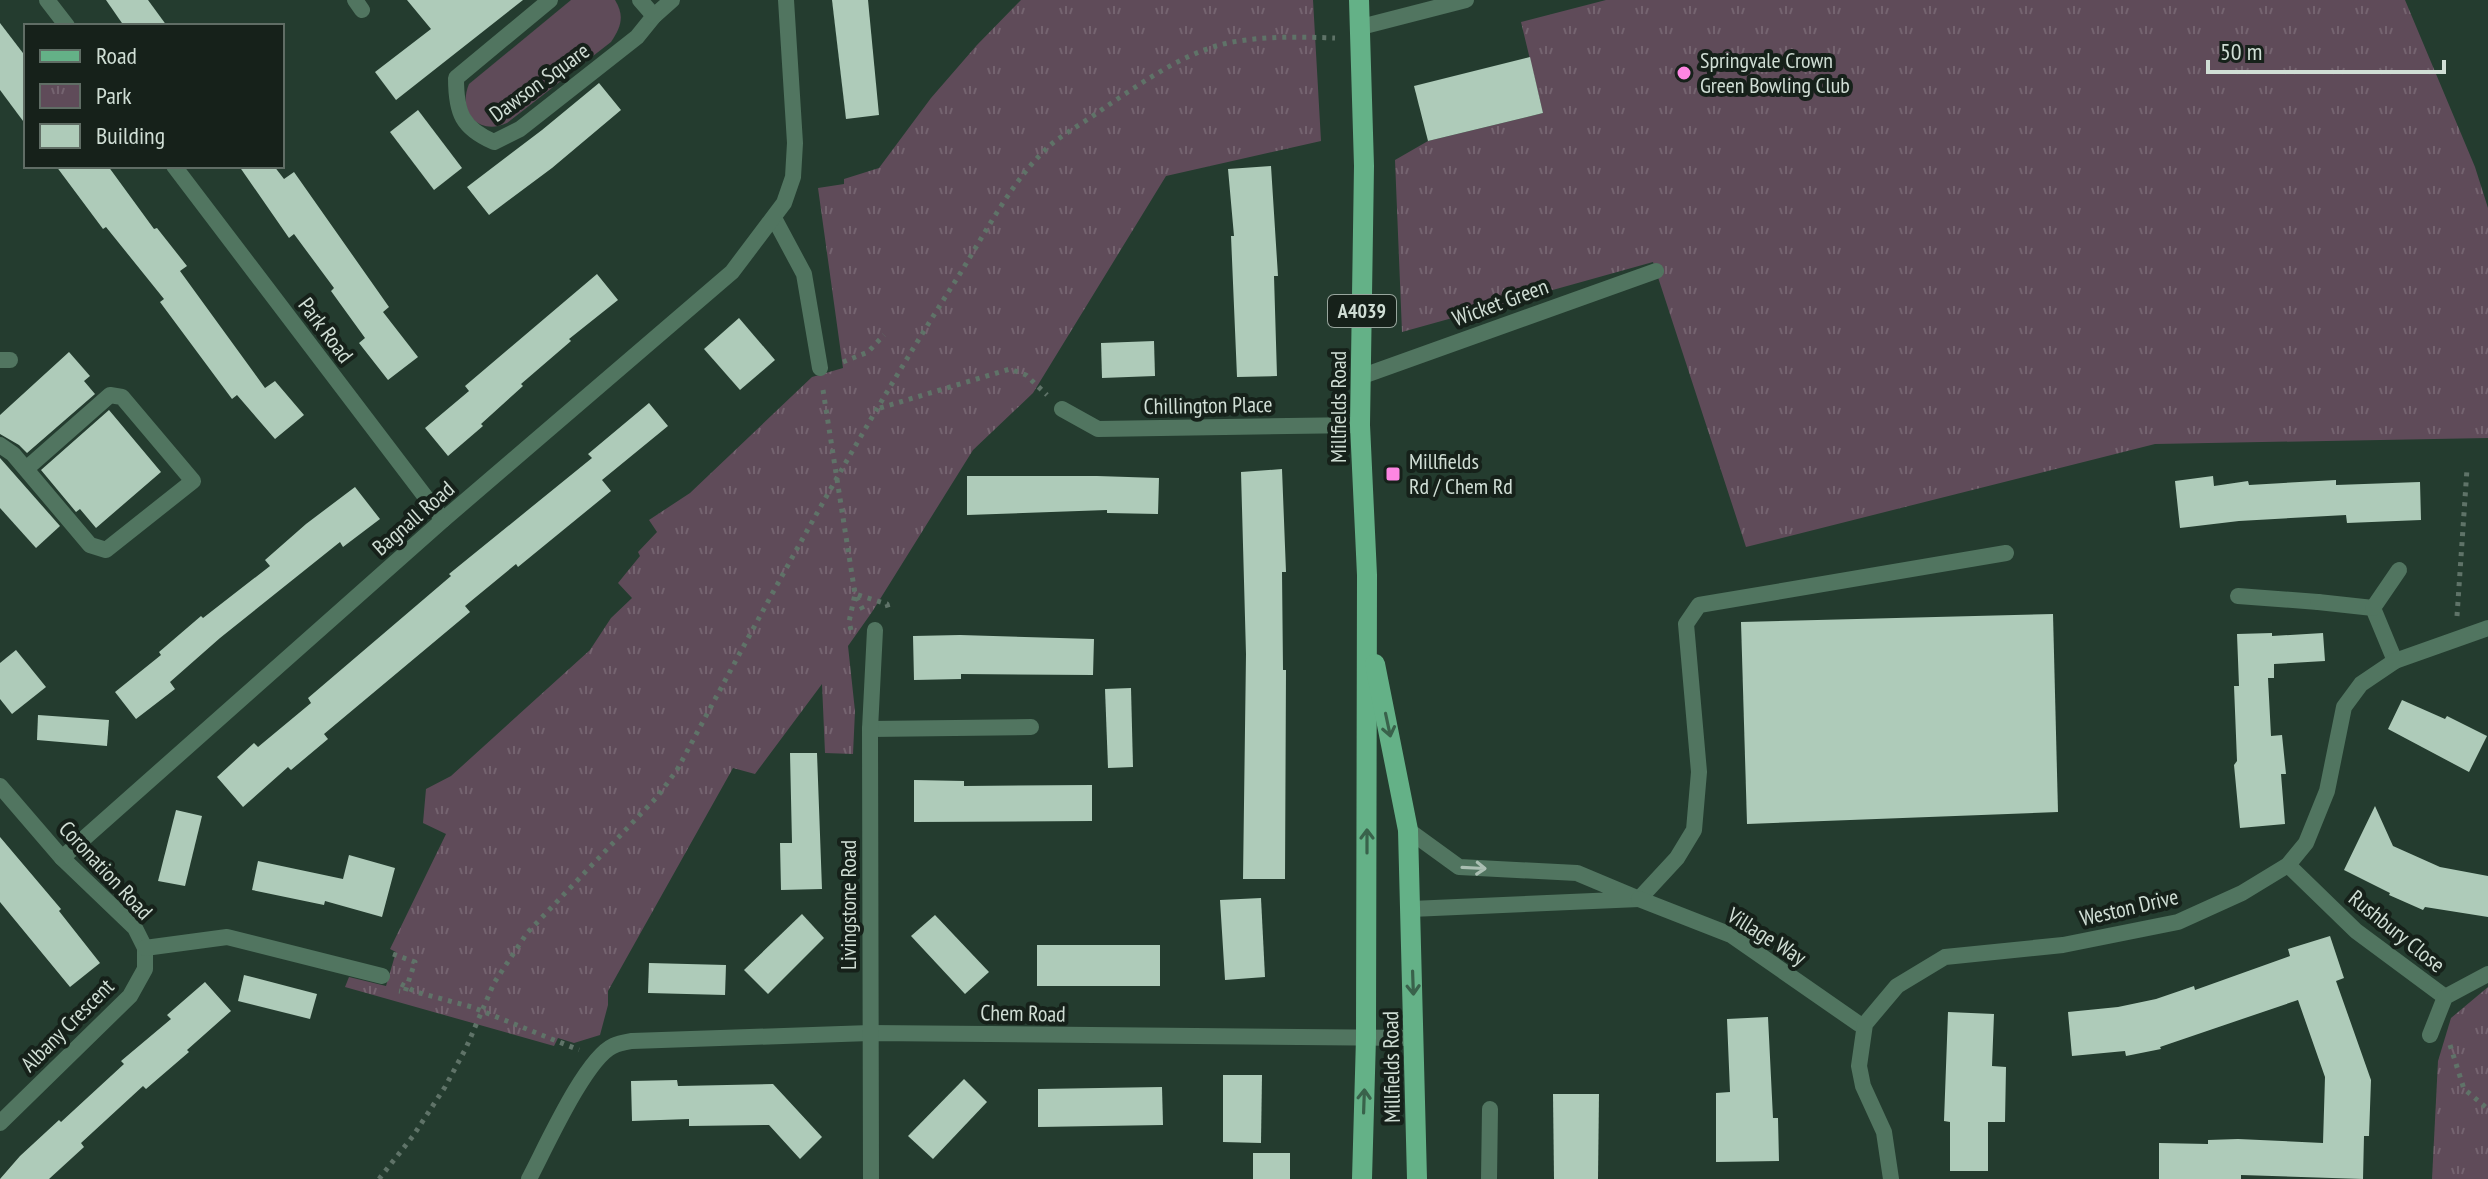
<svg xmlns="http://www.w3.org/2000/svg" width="2488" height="1179" font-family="'PT Sans Narrow',sans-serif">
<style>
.green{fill:#5f4b59}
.park{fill:url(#park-tufts)}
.building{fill:#aecbb9}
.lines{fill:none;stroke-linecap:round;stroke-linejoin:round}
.path{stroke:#5f7368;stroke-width:5;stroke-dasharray:4 6;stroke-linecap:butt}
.service{stroke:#517560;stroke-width:16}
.minor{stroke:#517560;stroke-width:16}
.primary{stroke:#64b187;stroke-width:20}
.oneway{stroke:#39624b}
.oneway2{stroke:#aabeb2}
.poi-dot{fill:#fd86e2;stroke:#16211a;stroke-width:3}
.labels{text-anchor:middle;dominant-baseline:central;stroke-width:8;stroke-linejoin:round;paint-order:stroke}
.shield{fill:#16211a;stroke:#98a59d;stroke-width:2}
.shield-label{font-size:20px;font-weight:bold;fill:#d0ded5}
.poi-label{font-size:22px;fill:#d0ded5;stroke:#16211a;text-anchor:start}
.street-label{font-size:22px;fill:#d0ded5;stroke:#16211a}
</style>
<defs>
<pattern id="park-tufts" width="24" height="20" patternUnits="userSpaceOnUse" patternTransform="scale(2)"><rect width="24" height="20" fill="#5f4b59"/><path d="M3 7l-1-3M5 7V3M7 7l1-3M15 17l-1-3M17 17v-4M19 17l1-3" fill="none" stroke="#756470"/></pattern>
</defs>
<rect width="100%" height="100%" fill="#243c2f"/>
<!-- green -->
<path class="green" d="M571,0H615C625,16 621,27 611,42L507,123C479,136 457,112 469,84Z"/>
<!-- park -->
<g class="park">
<polygon points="1021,0 1313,0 1321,141 1166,176 1033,393 973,450 872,612 848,646 855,711 853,754 825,753 822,684 755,774 733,768 608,991 608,1005 600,1035 574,1043 558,1038 554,1046 345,987 349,977 386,986 396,952 390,949 446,834 423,823 426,789 451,776 590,650 611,618 632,598 618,583 640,556 638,552 657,532 649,520 690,493 812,377 843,368 818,188 844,184 844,179 879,168 931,98 977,45"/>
<polygon points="1606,0 2405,0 2475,167 2488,208 2488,438 2155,444 1746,547 1653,262 1402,332 1395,160 1428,141 1543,113 1521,22"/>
<polygon points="2488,987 2488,1179 2432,1179 2438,1061 2451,1018"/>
</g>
<!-- building -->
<g class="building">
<polygon points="106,0 148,0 167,26 124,26"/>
<polygon points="407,0 523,0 396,100 375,72 431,29"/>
<polygon points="832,0 868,0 879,115 846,119"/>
<polygon points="0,23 26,57 26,125 0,90"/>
<polygon points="1530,57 1543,113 1428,141 1414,86"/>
<polygon points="599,83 621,110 552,168 489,215 467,187 542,130"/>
<polygon points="418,110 462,168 434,190 390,132"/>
<polygon points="56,166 108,166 154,229 157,228 187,266 180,271 265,388 275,381 304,415 275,439 237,395 232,399 160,302 164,299 106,227 103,229"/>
<polygon points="239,166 274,166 284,179 294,172 389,307 383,312 418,357 388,380 359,343 365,338 331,291 334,288 294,234 289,238"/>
<polygon points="1271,166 1278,276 1274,276 1277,376 1237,377 1231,236 1234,236 1228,169"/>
<polygon points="597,274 618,300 569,339 571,341 521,384 523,386 481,424 483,426 448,456 425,428 469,391 465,386"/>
<polygon points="739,318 775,360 740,390 704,349"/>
<polygon points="1154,341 1155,376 1102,378 1101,343"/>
<polygon points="69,352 90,376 84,381 95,394 27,453 19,445 0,434 0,415"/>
<polygon points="649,403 668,426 602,480 611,491 518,567 516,564 465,606 470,612 324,734 328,739 291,770 288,767 243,807 217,777 254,743 258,747 311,703 308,698 451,576 449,574 592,458 588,454"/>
<polygon points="109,410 161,472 96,528 80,509 76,512 41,470"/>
<polygon points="0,458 60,526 36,548 0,508"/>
<polygon points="1282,469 1286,572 1282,572 1283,670 1286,670 1285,879 1243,879 1246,654 1241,472"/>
<polygon points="967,476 1097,476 1159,478 1158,514 1107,513 1107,510 967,515"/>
<polygon points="2213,476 2214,486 2248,481 2249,485 2336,480 2336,485 2420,482 2421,520 2347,523 2346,515 2239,521 2180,528 2175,481"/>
<polygon points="355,487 380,519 343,547 340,542 220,638 170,682 175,689 136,719 115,692 161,655 159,652 201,616 203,618 270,566 265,560 306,524"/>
<polygon points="2053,614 2058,812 1747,824 1741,622"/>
<polygon points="2272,633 2272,636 2323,633 2325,661 2274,664 2274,678 2268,678 2271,736 2282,735 2286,774 2281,774 2285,824 2240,828 2234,765 2237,761 2234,686 2239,686 2237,634"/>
<polygon points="960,635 1094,639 1093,675 961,674 961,679 914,680 913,636"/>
<polygon points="16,650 46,687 12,714 0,699 0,663"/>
<polygon points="1131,688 1133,767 1108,768 1105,689"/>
<polygon points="2402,700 2445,719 2447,716 2487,736 2469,772 2388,729"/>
<polygon points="38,715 109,720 107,746 37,740"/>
<polygon points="790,753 817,753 822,889 781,890 780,843 792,843"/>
<polygon points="914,780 964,781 964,786 1092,785 1092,821 914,822"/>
<polygon points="2375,806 2393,846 2440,867 2488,876 2488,917 2425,907 2423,910 2389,895 2390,893 2344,870"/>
<polygon points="176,810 202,816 185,886 158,881"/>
<polygon points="0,837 61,909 59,911 100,963 70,987 0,902"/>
<polygon points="349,855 395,868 382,917 325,901 324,905 252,890 258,861 343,879"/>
<polygon points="1261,898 1265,977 1225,980 1220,900"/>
<polygon points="802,914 824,938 768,994 744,970"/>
<polygon points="935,915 989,972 965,994 911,936"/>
<polygon points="2330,936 2344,978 2336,981 2371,1080 2369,1136 2364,1136 2363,1179 2241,1175 2241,1179 2159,1179 2159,1143 2208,1144 2208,1140 2238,1139 2323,1143 2325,1077 2298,1000 2160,1047 2161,1049 2126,1056 2125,1051 2072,1056 2068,1012 2118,1007 2156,999 2194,986 2195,990 2290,956 2288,949"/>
<rect x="1037" y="945" width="123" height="41"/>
<polygon points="649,963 726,965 725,995 648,993"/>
<polygon points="244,975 317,994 310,1019 238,1001"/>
<polygon points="205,982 231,1011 187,1050 189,1052 146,1089 143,1086 81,1143 84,1147 49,1179 0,1179 20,1156 59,1120 61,1122 124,1064 121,1061 171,1019 167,1015"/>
<polygon points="1948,1012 1994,1014 1992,1066 2006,1067 2005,1122 1988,1122 1988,1171 1950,1171 1950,1122 1944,1121"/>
<polygon points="1768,1017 1773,1118 1778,1118 1779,1161 1716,1162 1716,1093 1730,1092 1727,1019"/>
<polygon points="1223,1075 1262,1075 1261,1143 1223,1142"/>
<polygon points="964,1079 987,1102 933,1159 908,1136"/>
<polygon points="677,1080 678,1086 773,1084 822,1137 800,1159 769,1125 689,1126 689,1119 632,1121 631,1081"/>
<polygon points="1162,1087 1163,1125 1038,1127 1038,1089"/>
<polygon points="1553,1094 1599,1094 1598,1179 1554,1179"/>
<rect x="1253" y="1153" width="37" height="26"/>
</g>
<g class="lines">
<!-- path -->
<g class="path">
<polyline points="843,362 868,352 884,335"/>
<polyline points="823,390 855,594 864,612"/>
<polyline points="880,408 1010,369 1026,375 1047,395"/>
<polyline points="2457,616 2467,469"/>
<polyline points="851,630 849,622 855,594 887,604 889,611"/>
<polyline points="393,954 415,962 405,992 399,991"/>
<polyline points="401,984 416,992 472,1007 579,1050"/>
<polyline points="2450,1045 2464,1089 2488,1109"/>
<path d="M379,1179L413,1136L445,1087L466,1048L494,983L527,933L657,797L677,770C766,604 855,438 956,280C984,236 1014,175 1054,142C1070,130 1088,120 1104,108C1145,81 1189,48 1239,41C1271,36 1303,37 1335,38"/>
</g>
<!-- service -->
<g class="service">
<polyline points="355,0 362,10"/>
<polyline points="0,360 10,360"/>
<polyline points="0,445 13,454 90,545 106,550 193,481 122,397 110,395 26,469"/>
<polyline points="2238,596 2318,602"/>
<polyline points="1639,899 1677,858 1694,830 1699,772 1686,624 1699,605 2006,553"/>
</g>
<!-- minor -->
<g class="minor">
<polyline points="47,0 67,26"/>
<path d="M550,0L456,78C456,113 462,128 494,142L520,129L637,37L654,16L672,0"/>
<polyline points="640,0 654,16"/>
<polyline points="1361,27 1466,0"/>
<polyline points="174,166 443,520"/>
<polyline points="774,218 804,274 820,368"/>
<polyline points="1360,377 1656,271"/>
<polyline points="1062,409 1098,429 1360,425"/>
<polyline points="2318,602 2373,608 2395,661"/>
<polyline points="2373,608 2399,570"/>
<polyline points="870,729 1031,727"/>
<polyline points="0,786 62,858 135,928 145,948 145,969 130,996 0,1123"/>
<polyline points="1408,830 1459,867 1577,873 1639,899 1411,909"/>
<polyline points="62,858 443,520 732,272 784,203 793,177 795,143 786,0"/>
<polyline points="2288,865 2356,931 2445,997"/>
<polyline points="1639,899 1731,935 1859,1024 1865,1024"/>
<polyline points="145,948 227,937 382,976"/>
<polyline points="2430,1035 2445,997 2488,974"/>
<path d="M529,1179C545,1149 585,1059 613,1046C619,1043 626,1042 632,1041L870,1033L1414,1038"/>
<polyline points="871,1179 870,729 875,630"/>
<polyline points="1489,1179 1490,1109"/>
<polyline points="1891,1179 1884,1132 1863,1086 1859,1066 1865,1024 1897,986 1945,957 2063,945 2178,922 2242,893 2288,865 2306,843 2327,791 2344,707 2361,684 2395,661 2488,628"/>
</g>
<!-- primary -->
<g class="primary">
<polyline points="1359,0 1364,166 1360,425 1367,575 1366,1038 1362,1179"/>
<polyline points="1375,664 1408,830 1417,1179"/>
</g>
</g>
<!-- one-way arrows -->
<defs><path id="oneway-shaft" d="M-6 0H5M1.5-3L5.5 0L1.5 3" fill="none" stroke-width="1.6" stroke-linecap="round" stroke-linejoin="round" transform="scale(2)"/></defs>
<g class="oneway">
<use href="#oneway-shaft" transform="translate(1388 725) rotate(78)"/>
<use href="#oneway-shaft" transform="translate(1367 841) rotate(-90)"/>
<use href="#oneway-shaft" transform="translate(1413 983) rotate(88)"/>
<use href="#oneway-shaft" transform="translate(1364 1101) rotate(-88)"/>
</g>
<use class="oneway2" href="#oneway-shaft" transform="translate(1474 868) rotate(3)"/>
<!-- markers -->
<g class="poi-dot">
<circle cx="1684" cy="73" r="8"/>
<rect x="1385" y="466" width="16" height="16" rx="4"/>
</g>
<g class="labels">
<!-- shield labels -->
<rect class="shield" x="1328" y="295" width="68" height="32" rx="6"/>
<g class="shield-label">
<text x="1362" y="311">A4039</text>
</g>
<!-- poi labels -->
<g class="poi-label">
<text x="1700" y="60">Springvale Crown<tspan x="1700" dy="25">Green Bowling Club</tspan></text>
<text x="1409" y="461">Millfields<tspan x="1409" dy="25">Rd / Chem Rd</tspan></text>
</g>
<!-- street labels -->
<g class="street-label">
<text transform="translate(539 82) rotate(-36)">Dawson Square</text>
<text transform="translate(1500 302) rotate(-20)">Wicket Green</text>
<text transform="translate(326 330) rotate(53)">Park Road</text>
<text transform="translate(1208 405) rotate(-1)">Chillington Place</text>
<text transform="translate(1338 407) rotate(-90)">Millfields Road</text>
<text transform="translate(413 518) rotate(-41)">Bagnall Road</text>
<text transform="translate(106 870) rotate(47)">Coronation Road</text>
<text transform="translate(848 905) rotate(-90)">Livingstone Road</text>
<text transform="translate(2129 907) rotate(-13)">Weston Drive</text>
<text transform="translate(2397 931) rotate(39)">Rushbury Close</text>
<text transform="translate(1767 936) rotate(32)">Village Way</text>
<text transform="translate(1023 1013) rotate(1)">Chem Road</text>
<text transform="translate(67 1025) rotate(-45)">Albany Crescent</text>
<text transform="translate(1391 1067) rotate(-91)">Millfields Road</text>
</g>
</g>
<!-- legend -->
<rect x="24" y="24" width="260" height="144" fill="#16211a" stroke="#606d65" stroke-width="2"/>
<rect x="40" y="50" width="40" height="12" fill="#64b187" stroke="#606d65" stroke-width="2"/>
<text x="96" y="64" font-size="24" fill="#d0ded5">Road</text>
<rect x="40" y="84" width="40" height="24" fill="url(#park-tufts)" stroke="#606d65" stroke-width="2"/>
<text x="96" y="104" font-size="24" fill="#d0ded5">Park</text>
<rect x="40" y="124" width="40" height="24" fill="#aecbb9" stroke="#606d65" stroke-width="2"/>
<text x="96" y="144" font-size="24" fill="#d0ded5">Building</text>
<!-- scale -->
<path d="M2208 60v12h236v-12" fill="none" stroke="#d0ded5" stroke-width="4"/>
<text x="2220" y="60" font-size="24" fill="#d0ded5" stroke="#16211a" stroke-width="6" paint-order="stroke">50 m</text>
</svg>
